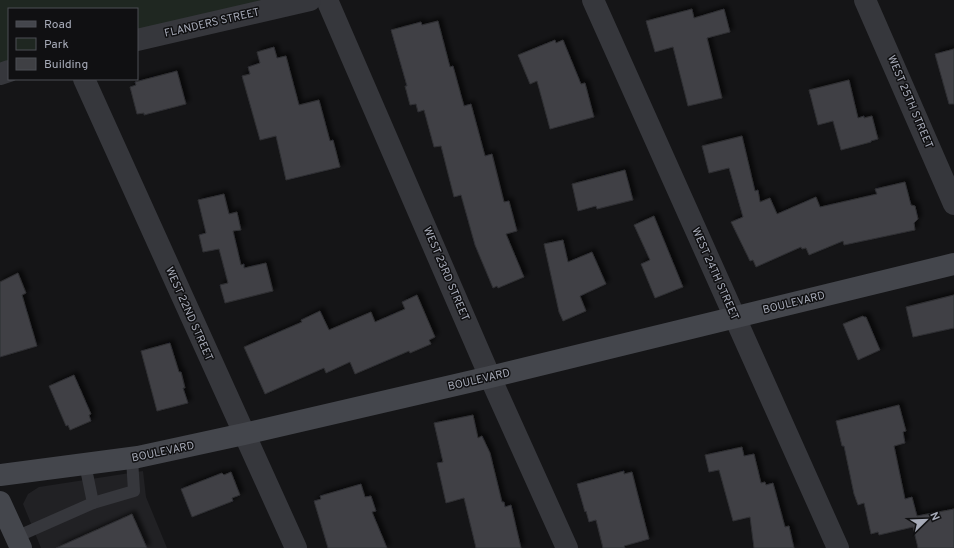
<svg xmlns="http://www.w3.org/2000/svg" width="954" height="548" font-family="Overpass,sans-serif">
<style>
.built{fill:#212124}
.green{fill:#1f2721}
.building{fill:#3f4044;stroke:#2f2f33;filter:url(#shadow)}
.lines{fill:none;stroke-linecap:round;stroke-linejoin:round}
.lane{stroke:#36373c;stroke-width:12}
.street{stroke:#36373c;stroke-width:22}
.secondary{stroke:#44464c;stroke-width:22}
.labels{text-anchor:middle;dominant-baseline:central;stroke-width:3;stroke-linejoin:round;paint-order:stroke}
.street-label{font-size:11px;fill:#a7abb8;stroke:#101012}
</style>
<defs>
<filter id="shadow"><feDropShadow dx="3.5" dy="-3.5" stdDeviation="2" flood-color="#0009"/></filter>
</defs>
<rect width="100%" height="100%" fill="#151517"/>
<!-- built -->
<polygon class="built" points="143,471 146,497 167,548 41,548 23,504 28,494 39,487"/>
<!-- green -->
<polygon class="green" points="0,0 286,0 137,35 137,9 9,9 9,65 0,67"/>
<!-- building -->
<g class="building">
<polygon points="692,9 694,18 724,9 730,32 707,38 722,98 688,106 673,47 655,52 646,21"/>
<polygon points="438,21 450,67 453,66 464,106 471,104 485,156 492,154 504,202 509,201 517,231 506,234 524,277 498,288 497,286 493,288 475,245 461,195 454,197 441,146 434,147 424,110 418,112 416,104 410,105 405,86 407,86 391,30 421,22 422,25"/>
<polygon points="555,40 556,43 563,40 581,84 585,83 594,117 550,129 537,81 530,84 518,55"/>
<polygon points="274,47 277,58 286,56 299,105 319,100 330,141 333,140 340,167 286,180 276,136 260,140 242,76 250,74 248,67 260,63 257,52"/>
<polygon points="954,49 954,104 949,104 935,54"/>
<polygon points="177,71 186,104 144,115 144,113 137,114 130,87 136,85 135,82"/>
<polygon points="849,80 858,118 864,116 864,118 872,116 878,139 871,141 871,142 841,150 833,121 818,125 809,90"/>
<polygon points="742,136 755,191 758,190 760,202 770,198 777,214 816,197 820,207 877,194 875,189 905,182 911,205 915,206 918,219 914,223 915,230 844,245 843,241 809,255 806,248 802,249 801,247 756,267 753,260 750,261 731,222 743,217 729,168 709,173 702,146"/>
<polygon points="625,170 633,200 597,209 596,206 578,211 572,184"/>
<polygon points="224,194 229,214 237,212 241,230 233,231 241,265 244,264 244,268 266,263 273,291 225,303 220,285 228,283 219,249 203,252 199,235 206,233 198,200"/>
<polygon points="654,216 683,287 655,298 641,264 650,260 634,225"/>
<polygon points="563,240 568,262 592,252 606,284 580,296 586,311 563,321 559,312 544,244"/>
<polygon points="18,273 26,293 22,295 37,346 0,357 0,282"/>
<polygon points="417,295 435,337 429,340 431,344 410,353 409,351 355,374 350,362 326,373 324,368 265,394 244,347 302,322 301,320 320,311 329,330 371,312 375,322 405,309 402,302"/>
<polygon points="954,295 954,328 913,337 906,307"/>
<polygon points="863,316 864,317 866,317 880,350 858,360 843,324"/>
<polygon points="170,343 179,372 181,372 185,388 183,388 188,403 157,411 141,351"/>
<polygon points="74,375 91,414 89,415 91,421 70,430 68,425 66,426 49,386"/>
<polygon points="899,405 906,431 903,432 905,443 894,446 905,499 912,497 917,516 954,509 954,548 918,548 913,527 879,535 878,532 871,534 864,503 858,505 854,494 844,446 842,446 836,421"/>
<polygon points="473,415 478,438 482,436 490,453 502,502 504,502 505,507 511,505 521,548 476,548 464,498 446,503 437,463 443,462 434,423"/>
<polygon points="742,447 744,456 754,454 761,483 765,482 766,485 773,483 785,527 789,526 794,548 754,548 750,517 733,521 719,470 709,472 705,455"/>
<polygon points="624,471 624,474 632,472 649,539 624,546 625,548 603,548 596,520 589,522 586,511 585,512 577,484"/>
<polygon points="231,472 240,495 232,498 233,501 192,517 181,489 222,473 224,475"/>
<polygon points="361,484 365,497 371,496 376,511 372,512 387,548 328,548 314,501 321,499 320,496"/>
<polygon points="132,514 147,548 56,548"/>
</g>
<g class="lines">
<!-- lane -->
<g class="lane">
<polyline points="93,503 134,491 132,459"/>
<polyline points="16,537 93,503 85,464"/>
</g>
<!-- street -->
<g class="street">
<polyline points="327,0 490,377 567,548"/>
<polyline points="593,0 838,548"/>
<polyline points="865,0 954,204"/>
<polyline points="137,40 310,0"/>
<polyline points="0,74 9,71"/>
<polyline points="84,79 296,548"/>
</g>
<!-- secondary -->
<g class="secondary">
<polyline points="0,475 138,457 244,434 490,377 954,264"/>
<polyline points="0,502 21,548"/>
</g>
</g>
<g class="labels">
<!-- street labels -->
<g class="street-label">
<text transform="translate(212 23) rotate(-13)">FLANDERS STREET</text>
<text transform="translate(910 102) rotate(67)">WEST 25TH STREET</text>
<text transform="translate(446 274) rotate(67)">WEST 23RD STREET</text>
<text transform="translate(715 274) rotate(66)">WEST 24TH STREET</text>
<text transform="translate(794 303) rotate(-14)">BOULEVARD</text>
<text transform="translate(189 314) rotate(66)">WEST 22ND STREET</text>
<text transform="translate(479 380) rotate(-13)">BOULEVARD</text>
<text transform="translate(163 452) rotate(-12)">BOULEVARD</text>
</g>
</g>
<!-- legend -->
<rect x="8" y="8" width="130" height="72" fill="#101012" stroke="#4c4e54"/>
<rect x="16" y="21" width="20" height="6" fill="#44464c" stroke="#4c4e54"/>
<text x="44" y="28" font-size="12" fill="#a7abb8">Road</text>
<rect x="16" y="38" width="20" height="12" fill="#1f2721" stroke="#4c4e54"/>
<text x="44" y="48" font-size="12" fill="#a7abb8">Park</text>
<rect x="16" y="58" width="20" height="12" fill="#3f4044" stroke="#4c4e54"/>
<text x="44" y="68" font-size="12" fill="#a7abb8">Building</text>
<!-- north arrow -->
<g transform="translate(926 520) rotate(67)" stroke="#101012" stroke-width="3" paint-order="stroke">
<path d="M0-3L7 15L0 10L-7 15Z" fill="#a7abb8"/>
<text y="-6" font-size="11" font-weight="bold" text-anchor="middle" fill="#a7abb8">N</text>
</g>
</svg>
